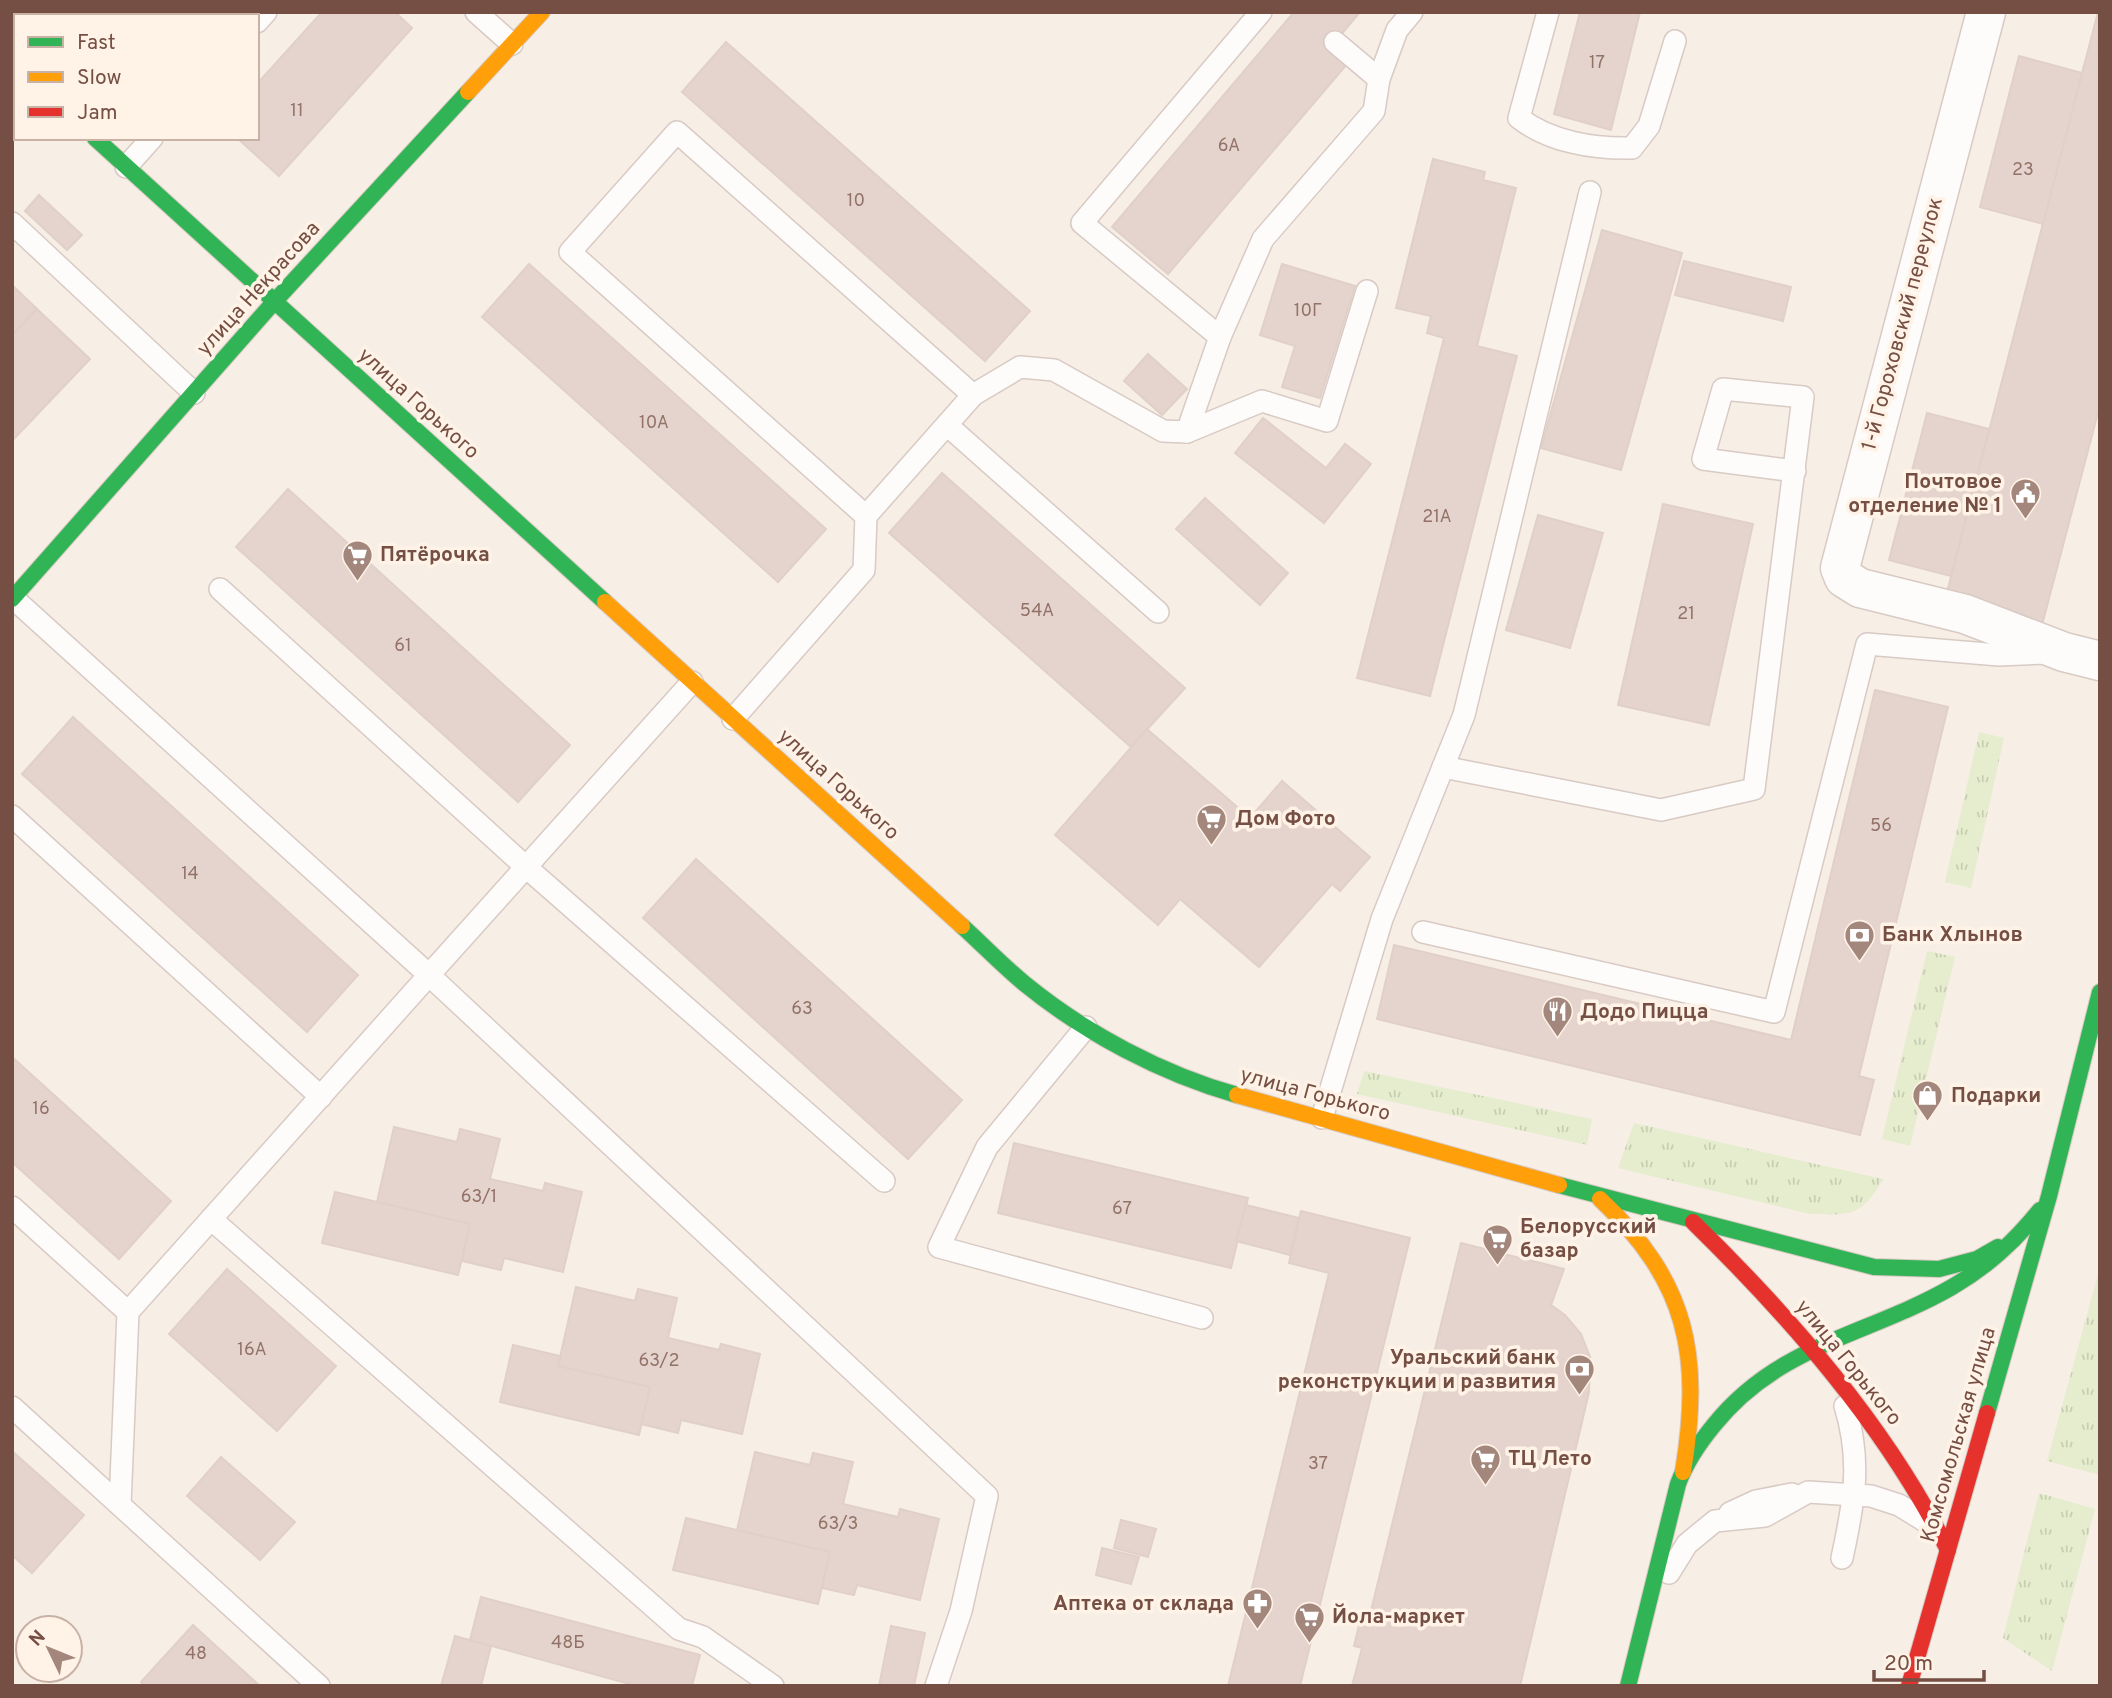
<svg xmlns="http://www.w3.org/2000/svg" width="2112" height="1698" font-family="Overpass,sans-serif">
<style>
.grass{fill:url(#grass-tufts)}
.building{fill:#e4d4cd;stroke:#e0d0c7;stroke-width:2}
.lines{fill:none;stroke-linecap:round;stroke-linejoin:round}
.lane-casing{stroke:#d8cac4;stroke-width:24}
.street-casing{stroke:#d8cac4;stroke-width:41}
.fast-casing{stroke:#d7c9c2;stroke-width:18}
.slow-casing{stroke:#d7c9c2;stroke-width:18}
.jam-casing{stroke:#d7c9c2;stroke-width:18}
.lane{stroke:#fefcfb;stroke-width:21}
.street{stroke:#fefcfb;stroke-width:38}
.fast{stroke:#30b455;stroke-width:16}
.slow{stroke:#ff9f0a;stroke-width:16}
.jam{stroke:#e5322d;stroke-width:16}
.labels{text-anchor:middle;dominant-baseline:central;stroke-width:7;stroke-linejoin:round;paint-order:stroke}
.number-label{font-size:18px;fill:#937268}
.street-label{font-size:21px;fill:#764f44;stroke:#fff2e6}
.poi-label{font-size:21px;font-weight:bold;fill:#764f44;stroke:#fff2e6;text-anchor:start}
</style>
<defs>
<pattern id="grass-tufts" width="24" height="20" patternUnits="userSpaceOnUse" patternTransform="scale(1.75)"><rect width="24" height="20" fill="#e5edce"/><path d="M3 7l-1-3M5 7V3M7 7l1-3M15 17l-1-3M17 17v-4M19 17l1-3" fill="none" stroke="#c8cdb2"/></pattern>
</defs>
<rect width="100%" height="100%" fill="#f7eee5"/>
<!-- grass -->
<g class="grass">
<polygon points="1979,732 2004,738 1971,888 1945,882"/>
<polygon points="1927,951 1955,957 1910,1146 1882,1139"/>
<polygon points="1364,1071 1592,1119 1587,1145 1357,1094"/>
<path d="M1634,1123L1883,1179C1861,1217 1852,1215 1810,1214L1618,1168Z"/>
<polygon points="2100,1267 2100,1475 2047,1461"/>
<polygon points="2039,1493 2095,1509 2052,1671 2003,1638"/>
</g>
<!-- building -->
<g class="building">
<polygon points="100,12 212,12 213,13 211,16 103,16"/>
<polygon points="322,12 395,12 412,28 279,176 237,138 257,138 257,84"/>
<polygon points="1294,12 1360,12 1329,49 1347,64 1168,274 1112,227"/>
<polygon points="1580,12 1640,12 1611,130 1554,114"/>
<polygon points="2098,12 2100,405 2042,625 1945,600"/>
<polygon points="726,42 1030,311 985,361 682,92"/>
<polygon points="2019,56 2082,73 2043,224 1980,207"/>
<polygon points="1433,159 1485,172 1483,180 1516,188 1477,346 1517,356 1430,696 1357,678 1444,338 1427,333 1431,316 1396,308"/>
<polygon points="39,195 82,235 67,250 25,211"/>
<polygon points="1602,230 1682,253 1621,470 1541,448"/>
<polygon points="1684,261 1791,287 1783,321 1675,295"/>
<polygon points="529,264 826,529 778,582 482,317"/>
<polygon points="1282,264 1355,286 1320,398 1282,387 1295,346 1260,335"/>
<polygon points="12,285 37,309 12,335"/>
<polygon points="37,309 90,359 12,441 12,335"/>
<polygon points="1148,354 1187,389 1162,415 1124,381"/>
<polygon points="1927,413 1989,429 1951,576 1889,560"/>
<polygon points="1263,418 1326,468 1345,444 1371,464 1324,523 1235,453"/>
<polygon points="942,473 1185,688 1131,747 889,533"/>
<polygon points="288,489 570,745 518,802 236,547"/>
<polygon points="1205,498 1288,573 1260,605 1176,529"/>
<polygon points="1663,504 1753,524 1709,725 1618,705"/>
<polygon points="1538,515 1603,533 1570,648 1506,630"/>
<polygon points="1875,690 1948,707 1859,1076 1874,1080 1860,1135 1377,1019 1394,945 1791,1040"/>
<polygon points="73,717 358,975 307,1032 22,774"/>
<polygon points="1147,729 1250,818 1282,781 1370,857 1340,891 1332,884 1259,967 1180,899 1158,925 1055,835"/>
<polygon points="696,859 962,1100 908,1159 643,918"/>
<polygon points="12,1057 171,1201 119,1259 12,1162"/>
<polygon points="394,1127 457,1142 460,1129 500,1139 490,1179 543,1191 545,1183 582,1192 563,1272 504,1258 501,1270 462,1261 470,1224 377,1202"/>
<polygon points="1014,1143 1248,1198 1231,1268 998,1213"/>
<polygon points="335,1192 470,1224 458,1275 322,1243"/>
<polygon points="1246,1205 1299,1218 1290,1255 1236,1241"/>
<polygon points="1301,1211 1410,1238 1300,1686 1228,1686 1329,1273 1289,1263"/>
<polygon points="1461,1243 1564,1269 1551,1305 1565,1315 1581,1334 1590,1357 1589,1392 1520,1686 1352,1686 1362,1648 1354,1646 1359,1625 1367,1627"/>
<polygon points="227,1269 336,1366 277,1431 169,1334"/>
<polygon points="576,1287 635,1301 638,1289 677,1298 668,1338 719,1350 721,1344 760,1354 742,1434 681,1420 678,1433 641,1424 650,1387 558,1366"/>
<polygon points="513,1345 560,1356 558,1366 650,1387 639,1435 500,1402"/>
<polygon points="12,1451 84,1515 32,1573 12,1555"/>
<polygon points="755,1452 810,1465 813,1453 853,1462 843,1504 898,1517 900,1509 939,1519 920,1600 857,1585 854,1595 822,1588 830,1552 737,1530"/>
<polygon points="221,1457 295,1522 260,1560 187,1496"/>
<polygon points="686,1518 830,1552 818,1604 673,1570"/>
<polygon points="1121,1520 1156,1529 1148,1557 1114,1548"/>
<polygon points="1102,1548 1139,1557 1131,1584 1096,1575"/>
<polygon points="481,1597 700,1655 692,1686 637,1686 470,1640"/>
<polygon points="193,1625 260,1686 145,1686 141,1682"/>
<polygon points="891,1626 925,1633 914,1686 879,1686"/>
<polygon points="455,1636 491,1646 481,1686 441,1686"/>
</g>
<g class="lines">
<defs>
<g id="lane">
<polyline points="476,12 512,44"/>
<path d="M1548,12L1519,118C1550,142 1594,149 1632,148L1649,126L1675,41"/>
<polyline points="257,22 266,12"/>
<polyline points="1335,42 1379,79"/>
<polyline points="126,167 152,138"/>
<polyline points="12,223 194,393"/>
<polyline points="1220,337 1263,239 1374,111 1379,79 1397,30 1412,12"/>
<polyline points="973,395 1020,367 1054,370 1163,431 1187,432 1262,401 1327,421 1367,291"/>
<polyline points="947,425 1158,612"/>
<polyline points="1187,432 1220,337 1082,223 1261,12"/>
<polyline points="220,589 526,867 884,1181"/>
<polyline points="13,598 429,975 128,1312 120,1505"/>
<polyline points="692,682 429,975 987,1496 961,1611 936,1686"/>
<polyline points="733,719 864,570 866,516 973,395 677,132 570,252 866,516"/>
<polyline points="1443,767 1661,810 1754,789 1803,397 1723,389 1703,459 1795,471"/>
<polyline points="12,816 321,1097"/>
<polyline points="1423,932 1774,1012 1867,644 1999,655 2045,653"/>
<polyline points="1086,1027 987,1147 939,1247 1202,1318"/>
<polyline points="1322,1118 1382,919 1464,715 1590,192"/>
<polyline points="12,1207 128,1312"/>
<polyline points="211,1219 679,1629 703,1637 773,1686"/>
<polyline points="12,1407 319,1686"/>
<polyline points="1730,1513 1756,1501 1792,1494"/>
<path d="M1842,1558C1854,1503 1862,1461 1845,1406"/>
<polyline points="1669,1573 1687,1544 1715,1521 1765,1516 1808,1492 1871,1496 1899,1505 1925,1521"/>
</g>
<polyline id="street" points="1986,12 1840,568 1844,578 1860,588 1965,614 2064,652 2100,661"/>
<g id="fast">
<polyline points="12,62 16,65"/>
<polyline points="95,138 605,602"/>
<polyline points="12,599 274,302 468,92"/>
<path d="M962,926C983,945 1003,966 1025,984C1085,1033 1162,1074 1237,1095"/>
<polyline points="1559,1185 1874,1267 1939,1269 1977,1259 1998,1247"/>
<polyline points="1987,1413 2049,1196 2100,992"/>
<path d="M1628,1686L1678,1484C1686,1462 1700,1442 1714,1425C1779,1344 1869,1335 1952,1287C1988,1266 2014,1242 2040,1210"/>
</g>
<g id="slow">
<polyline points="468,92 542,12"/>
<polyline points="605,602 962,926"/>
<polyline points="1237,1095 1559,1185"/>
<path d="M1600,1199C1688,1282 1702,1355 1683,1472"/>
</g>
<g id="jam">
<path d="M1693,1222C1791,1318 1886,1426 1948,1550"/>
<polyline points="1909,1686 1987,1413"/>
</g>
</defs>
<!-- lane casing -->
<use href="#lane" class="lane-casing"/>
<!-- street casing -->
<use href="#street" class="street-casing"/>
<!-- fast casing -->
<use href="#fast" class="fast-casing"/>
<!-- slow casing -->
<use href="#slow" class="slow-casing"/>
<!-- jam casing -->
<use href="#jam" class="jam-casing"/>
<!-- lane -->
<use href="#lane" class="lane"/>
<!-- street -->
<use href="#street" class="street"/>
<!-- fast -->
<use href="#fast" class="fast"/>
<!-- slow -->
<use href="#slow" class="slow"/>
<!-- jam -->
<use href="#jam" class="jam"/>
</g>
<!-- icons -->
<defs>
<symbol id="civic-pin" viewBox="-11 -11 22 30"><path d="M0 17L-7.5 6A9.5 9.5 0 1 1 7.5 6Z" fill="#a3877c" stroke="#fff2e6"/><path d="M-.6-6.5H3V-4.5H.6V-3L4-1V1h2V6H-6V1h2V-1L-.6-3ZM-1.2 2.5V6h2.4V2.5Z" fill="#fff"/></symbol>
<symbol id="supermarket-pin" viewBox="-11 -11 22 30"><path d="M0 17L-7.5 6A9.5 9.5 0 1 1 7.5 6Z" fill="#a3877c" stroke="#fff2e6"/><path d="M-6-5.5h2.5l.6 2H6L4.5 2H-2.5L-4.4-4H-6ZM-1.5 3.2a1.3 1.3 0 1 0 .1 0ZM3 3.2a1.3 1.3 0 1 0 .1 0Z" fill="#fff"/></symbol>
<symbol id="bank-pin" viewBox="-11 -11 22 30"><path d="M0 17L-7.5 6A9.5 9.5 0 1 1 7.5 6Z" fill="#a3877c" stroke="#fff2e6"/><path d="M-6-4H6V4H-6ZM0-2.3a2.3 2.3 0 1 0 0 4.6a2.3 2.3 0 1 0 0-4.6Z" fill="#fff"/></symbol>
<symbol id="restaurant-pin" viewBox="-11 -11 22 30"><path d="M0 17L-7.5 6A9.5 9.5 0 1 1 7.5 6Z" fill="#a3877c" stroke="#fff2e6"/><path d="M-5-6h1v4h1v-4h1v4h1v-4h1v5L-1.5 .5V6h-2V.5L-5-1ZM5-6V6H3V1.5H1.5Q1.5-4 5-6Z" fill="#fff"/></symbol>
<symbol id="shop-pin" viewBox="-11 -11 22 30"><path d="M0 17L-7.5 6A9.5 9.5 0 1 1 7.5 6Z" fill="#a3877c" stroke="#fff2e6"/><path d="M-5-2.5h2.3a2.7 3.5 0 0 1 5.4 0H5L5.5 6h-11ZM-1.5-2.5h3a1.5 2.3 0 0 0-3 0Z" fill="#fff"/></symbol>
<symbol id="pharmacy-pin" viewBox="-11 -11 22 30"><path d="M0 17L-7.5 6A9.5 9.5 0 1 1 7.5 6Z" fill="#a3877c" stroke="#fff2e6"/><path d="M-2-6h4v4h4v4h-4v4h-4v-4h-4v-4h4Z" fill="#fff"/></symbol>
</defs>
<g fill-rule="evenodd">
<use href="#civic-pin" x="2008" y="476" width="35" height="47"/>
<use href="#supermarket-pin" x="340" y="538" width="35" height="47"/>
<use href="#supermarket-pin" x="1194" y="802" width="35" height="47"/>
<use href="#bank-pin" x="1842" y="918" width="35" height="47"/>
<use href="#restaurant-pin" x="1540" y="994" width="35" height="47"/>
<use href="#shop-pin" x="1910" y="1078" width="35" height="47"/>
<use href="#supermarket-pin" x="1480" y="1222" width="35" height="47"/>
<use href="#bank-pin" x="1562" y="1352" width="35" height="47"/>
<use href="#supermarket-pin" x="1468" y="1442" width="35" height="47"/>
<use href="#pharmacy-pin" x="1240" y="1586" width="35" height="47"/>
<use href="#supermarket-pin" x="1292" y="1600" width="35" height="47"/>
</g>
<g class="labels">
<!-- number labels -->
<g class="number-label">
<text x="1597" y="63">17</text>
<text x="297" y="111">11</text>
<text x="1229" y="146">6А</text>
<text x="2023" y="170">23</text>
<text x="856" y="201">10</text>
<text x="1308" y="311">10Г</text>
<text x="654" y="423">10А</text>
<text x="1437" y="517">21А</text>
<text x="1037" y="611">54А</text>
<text x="1686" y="614">21</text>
<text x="403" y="646">61</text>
<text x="1881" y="826">56</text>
<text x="190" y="874">14</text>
<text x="802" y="1009">63</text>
<text x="41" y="1109">16</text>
<text x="479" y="1197">63/1</text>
<text x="1122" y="1209">67</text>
<text x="252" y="1350">16А</text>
<text x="659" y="1361">63/2</text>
<text x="1318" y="1464">37</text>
<text x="838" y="1524">63/3</text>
<text x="568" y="1643">48Б</text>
<text x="196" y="1654">48</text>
</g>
<!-- street labels -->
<g class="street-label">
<text transform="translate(259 289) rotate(-48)">улица Некрасова</text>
<text transform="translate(1903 324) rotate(-75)">1-й Гороховский переулок</text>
<text transform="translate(418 404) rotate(42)">улица Горького</text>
<text transform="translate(838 785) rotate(42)">улица Горького</text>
<text transform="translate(1315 1095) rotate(15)">улица Горького</text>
<text transform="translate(1848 1363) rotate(51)">улица Горького</text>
<text transform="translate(1959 1435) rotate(-74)">Комсомольская улица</text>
</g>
<!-- poi labels -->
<g class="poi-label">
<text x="2002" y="482" text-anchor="end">Почтовое<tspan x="2002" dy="24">отделение № 1</tspan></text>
<text x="380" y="555">Пятёрочка</text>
<text x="1235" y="819">Дом Фото</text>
<text x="1882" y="935">Банк Хлынов</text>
<text x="1580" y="1012">Додо Пицца</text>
<text x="1951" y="1096">Подарки</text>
<text x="1520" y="1227">Белорусский<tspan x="1520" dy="24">базар</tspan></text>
<text x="1556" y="1358" text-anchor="end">Уральский банк<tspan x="1556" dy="24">реконструкции и развития</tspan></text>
<text x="1508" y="1459">ТЦ Лето</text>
<text x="1234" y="1604" text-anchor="end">Аптека от склада</text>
<text x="1332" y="1617">Йола-маркет</text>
</g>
</g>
<!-- border -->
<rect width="2112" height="1698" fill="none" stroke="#764f44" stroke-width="28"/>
<!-- legend -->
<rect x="14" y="14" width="245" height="126" fill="#fff2e6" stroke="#c8b1a5" stroke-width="2"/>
<rect x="28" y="37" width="35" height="10" fill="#30b455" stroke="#c8b1a5" stroke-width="2"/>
<text x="77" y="49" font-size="21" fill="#764f44">Fast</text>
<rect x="28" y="72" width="35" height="10" fill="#ff9f0a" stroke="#c8b1a5" stroke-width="2"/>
<text x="77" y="84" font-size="21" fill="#764f44">Slow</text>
<rect x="28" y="107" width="35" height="10" fill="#e5322d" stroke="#c8b1a5" stroke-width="2"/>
<text x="77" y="119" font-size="21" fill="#764f44">Jam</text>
<!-- north arrow -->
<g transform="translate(49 1649) rotate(313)"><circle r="33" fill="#fff2e6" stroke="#c8b1a5" stroke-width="2"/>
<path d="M0-5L12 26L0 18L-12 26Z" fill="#a3877c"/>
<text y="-10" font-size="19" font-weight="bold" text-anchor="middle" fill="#764f44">N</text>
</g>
<!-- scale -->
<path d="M1874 1670v10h110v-10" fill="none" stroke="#764f44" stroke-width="3.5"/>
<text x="1884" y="1670" font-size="21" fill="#764f44" stroke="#fff2e6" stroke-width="5" paint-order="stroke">20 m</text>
</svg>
